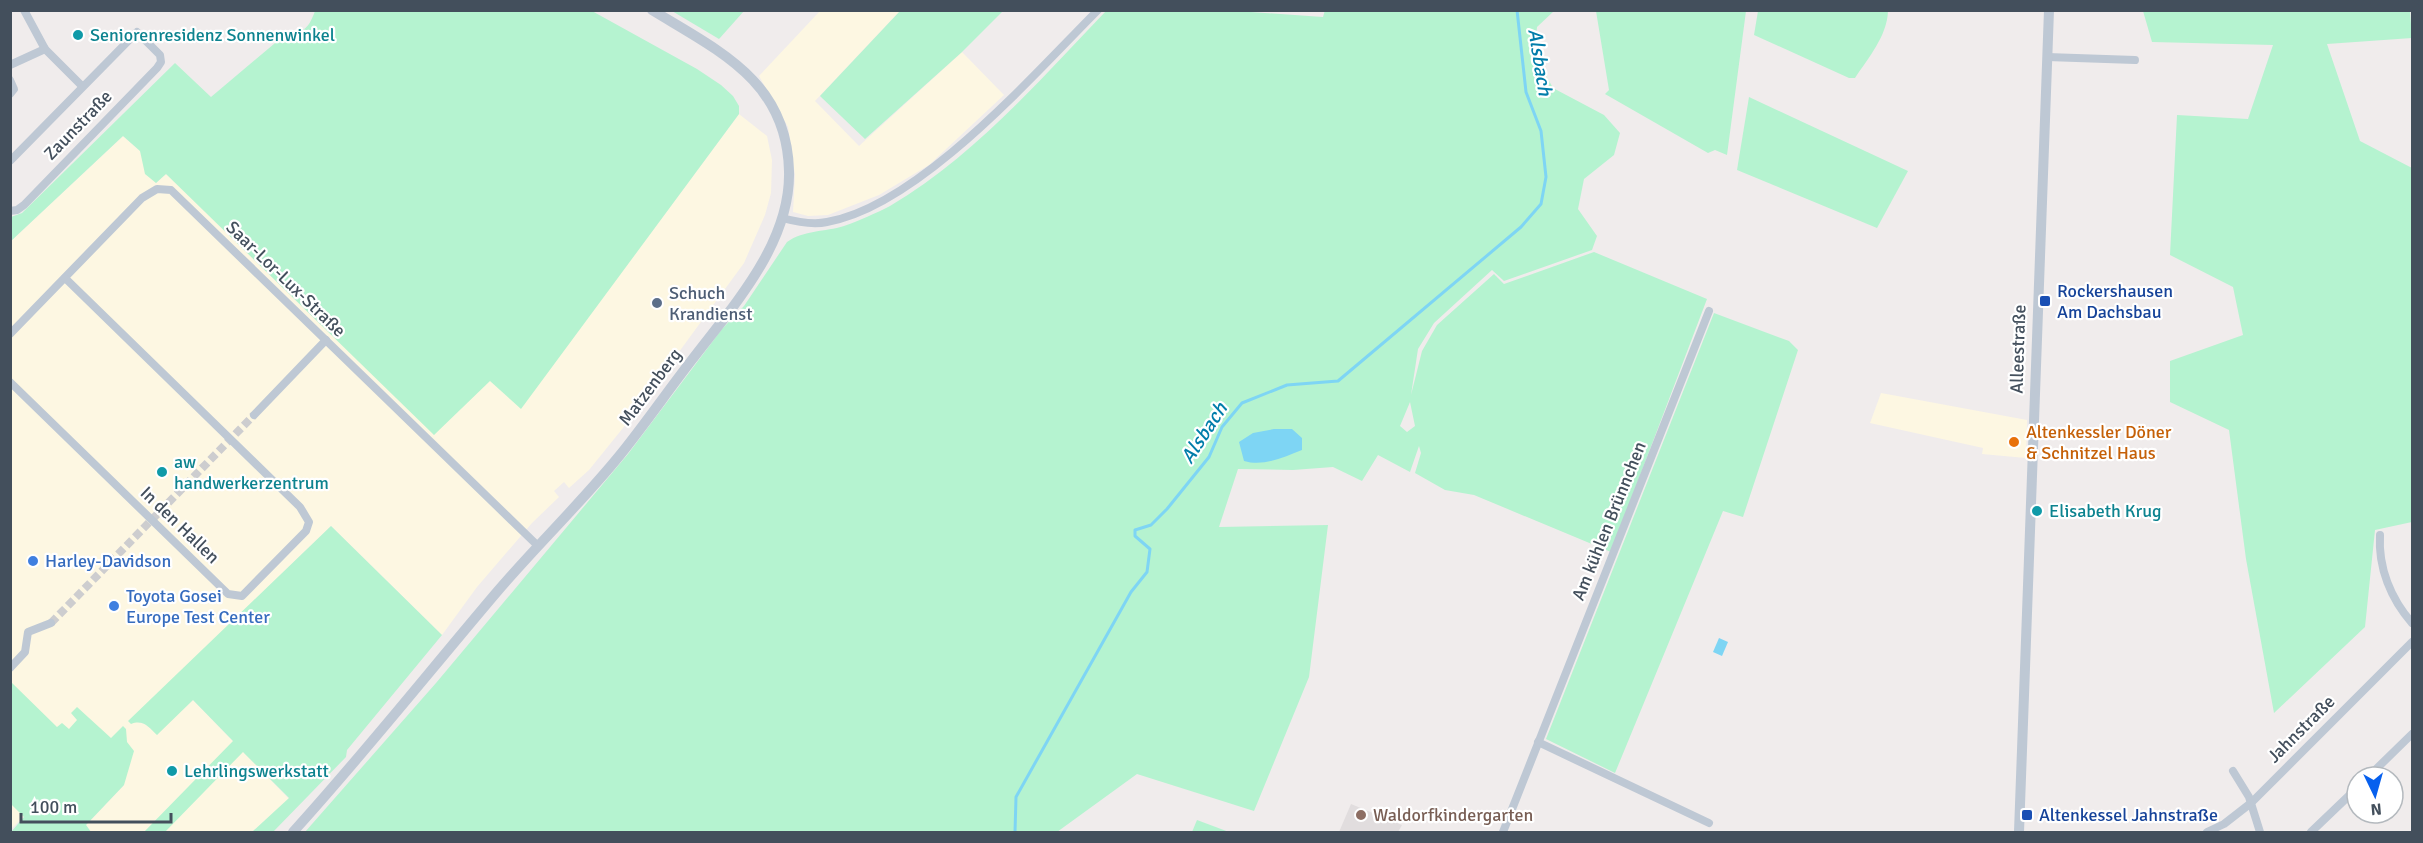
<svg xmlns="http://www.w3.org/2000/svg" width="2423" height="843" font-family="Signika,sans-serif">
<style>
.commercial{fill:#fdf7e2}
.education{fill:#e1ddde}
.green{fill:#b5f3d0;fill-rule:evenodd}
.water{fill:#7ed5f4}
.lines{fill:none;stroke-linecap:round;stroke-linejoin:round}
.stream{stroke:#7ed5f4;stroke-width:3}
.minor-tunnel{stroke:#cdcdcf;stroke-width:8;stroke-dasharray:8 4;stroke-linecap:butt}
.minor{stroke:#bec8d4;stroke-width:8}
.tertiary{stroke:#bec8d4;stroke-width:10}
.culture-dot{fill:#0f9aa8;stroke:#fff;stroke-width:2}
.transit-dot{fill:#1a4fb4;stroke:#fff;stroke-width:2}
.service-dot{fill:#5c6f8a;stroke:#fff;stroke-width:2}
.food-dot{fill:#e8710a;stroke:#fff;stroke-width:2}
.shop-dot{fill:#3f7fe0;stroke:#fff;stroke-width:2}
.education-dot{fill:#8d6e63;stroke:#fff;stroke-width:2}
.labels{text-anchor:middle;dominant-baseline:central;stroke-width:4.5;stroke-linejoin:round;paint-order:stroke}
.culture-label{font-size:18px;fill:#0d838f;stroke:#fff;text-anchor:start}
.street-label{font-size:18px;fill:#434f5c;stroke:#fff}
.transit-label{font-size:18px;fill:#164399;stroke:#fff;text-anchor:start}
.service-label{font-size:18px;fill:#4e5e75;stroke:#fff;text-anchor:start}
.food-label{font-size:18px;fill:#c56008;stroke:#fff;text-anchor:start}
.shop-label{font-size:18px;fill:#366cbe;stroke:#fff;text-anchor:start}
.education-label{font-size:18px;fill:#785e54;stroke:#fff;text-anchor:start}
.water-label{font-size:20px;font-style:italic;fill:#017daa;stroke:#fff}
</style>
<rect width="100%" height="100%" fill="#f0ecec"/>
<!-- commercial -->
<g class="commercial">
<polygon points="820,11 900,11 815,101 859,146 962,52 1004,95 929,165 879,195 828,215 808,216 793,212 795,175 788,127 759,76"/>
<polygon points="739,114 767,136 772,160 771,193 765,215 744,263 627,423 589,470 569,488 564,482 554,491 559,497 532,523 477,587 442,635 331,526 174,678 137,722 145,724 157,734 193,700 289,799 252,832 91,832 86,825 124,785 125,736 111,739 107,735 11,829 11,241 123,136 140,151 156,183 166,174 490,380 521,408"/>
<polygon points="1881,393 2027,420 2026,458 1982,454 1983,448 1870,423"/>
</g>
<!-- education -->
<polygon class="education" points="1351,804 1402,825 1398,832 1339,832"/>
<!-- green -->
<g class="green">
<path d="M1222,10L1323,17L1325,10L1554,11L1537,27L1535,46L1544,72L1553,88L1604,115L1620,133L1614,155L1584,179L1578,209L1597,236L1592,250L1504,281L1492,270L1434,323L1418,349L1411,395L1422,351L1437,325L1494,274L1504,284L1594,252L1707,299L1611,552L1474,495L1445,490L1415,473L1421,453L1419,446L1410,472L1378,455L1362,481L1333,467L1293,470L1238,469L1219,527L1328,525L1309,677L1254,811L1137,774L1057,832H305L436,683L628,454L722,329L744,306L787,242C804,230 825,232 844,226C859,221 876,213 890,206C973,157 1040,80 1106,11ZM1410,402L1415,426L1407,432L1400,426Z"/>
<path d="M315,11H592L697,69L721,85L733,96L739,106V114L521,409L490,381L434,435L166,174L156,183L145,174L140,151L123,136L11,241V217L22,213L175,63L211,97L287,33C305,33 309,27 315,11Z"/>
<polygon points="672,11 744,11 719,39"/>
<polygon points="900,11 1003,11 962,52 865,139 820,96"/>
<polygon points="1596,11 1746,11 1727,155 1715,150 1708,153 1605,94 1609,90"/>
<path d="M1758,11H1888C1887,36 1869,57 1855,78H1849L1754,35Z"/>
<polygon points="2143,11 2410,11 2412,38 2327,44 2360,141 2412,168 2412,522 2375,530 2365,627 2274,713 2246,559 2229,430 2170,402 2170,361 2243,335 2233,287 2170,255 2177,115 2248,119 2273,45 2152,42"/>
<polygon points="1749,97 1908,171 1877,228 1737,170"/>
<polygon points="1714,313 1789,341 1798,350 1743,517 1723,511 1615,773 1546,739"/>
<path d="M331,526L442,635L347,750L346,757L273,832H252L289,798L243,752L165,832H144L233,741L193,700L157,735C149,727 143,719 131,724L128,721Z"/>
<polygon points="11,682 57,727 62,723 69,729 77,720 71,713 77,707 111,738 123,726 126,729 127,742 134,751 124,785 86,825 91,832 11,832 24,817 11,804"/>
<polygon points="1197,820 1229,832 1192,832"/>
</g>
<!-- water -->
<g class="water">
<path d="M1274,429H1292L1302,438V450C1284,457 1264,467 1244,461L1239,442L1253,433Z"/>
<polygon points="1719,638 1728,642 1722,656 1713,652"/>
</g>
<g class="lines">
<!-- stream -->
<polyline class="stream" points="1015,832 1016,797 1131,592 1147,572 1150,549 1135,536 1135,530 1151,525 1167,509 1209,457 1222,427 1242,403 1287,385 1338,381 1521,227 1541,204 1546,177 1541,131 1526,92 1517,10"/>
<!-- minor-tunnel -->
<polyline class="minor-tunnel" points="51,623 254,415"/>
<!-- minor -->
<g class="minor">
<polyline points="24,10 45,49 82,86"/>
<polyline points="2047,57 2135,60"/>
<polyline points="10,65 45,49"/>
<polyline points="10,80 14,89 10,94"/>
<polyline points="10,161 137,32 160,55 161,62 157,68 24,205 17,210 10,211"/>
<path d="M782,218C797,222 813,225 827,222C919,206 1033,75 1098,10"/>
<polyline points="10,334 142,198 157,189 171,190 537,545"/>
<polyline points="10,382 228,594 242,596 306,531 309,522 300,507 65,278"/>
<polyline points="254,415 326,340"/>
<path d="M2380,535C2378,568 2391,599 2412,623"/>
<polyline points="10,668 25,652 28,632 51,623"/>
<polyline points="1538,742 1709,823"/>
<polyline points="2233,771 2249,797 2260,832"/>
<polyline points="2368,777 2412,734"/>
<polyline points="1503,832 1709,311"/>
<polyline points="2207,832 2224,824 2251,803 2412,642"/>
<polyline points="2311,832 2357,788"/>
</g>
<!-- tertiary -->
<g class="tertiary">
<path d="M293,832C363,755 428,673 496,593C536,546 581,503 620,455C645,424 667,392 691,361C732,307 791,244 789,171C787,81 719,51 652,10"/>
<polyline points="2019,832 2049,10"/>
</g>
</g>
<!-- markers -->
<g class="culture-dot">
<circle cx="78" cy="35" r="6"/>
<circle cx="162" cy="472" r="6"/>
<circle cx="2037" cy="511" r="6"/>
<circle cx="172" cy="771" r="6"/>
</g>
<g class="transit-dot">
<rect x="2039" y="295" width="12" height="12" rx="3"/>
<rect x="2021" y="809" width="12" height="12" rx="3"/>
</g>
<circle class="service-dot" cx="657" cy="303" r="6"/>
<circle class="food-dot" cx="2014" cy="442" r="6"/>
<g class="shop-dot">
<circle cx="33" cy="561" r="6"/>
<circle cx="114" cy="606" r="6"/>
</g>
<circle class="education-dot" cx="1361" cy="815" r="6"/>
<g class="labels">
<!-- culture labels -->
<g class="culture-label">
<text x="90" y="35">Seniorenresidenz Sonnenwinkel</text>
<text x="174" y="462">aw<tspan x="174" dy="21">handwerkerzentrum</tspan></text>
<text x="2049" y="511">Elisabeth Krug</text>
<text x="184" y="771">Lehrlingswerkstatt</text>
</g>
<!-- street labels -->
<g class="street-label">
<text transform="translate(78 125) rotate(-46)">Zaunstraße</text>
<text transform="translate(286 279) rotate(44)">Saar-Lor-Lux-Straße</text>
<text transform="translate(2018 349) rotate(-88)">Alleestraße</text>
<text transform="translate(650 387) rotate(-53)">Matzenberg</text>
<text transform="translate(1609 521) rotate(-68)">Am kühlen Brünnchen</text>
<text transform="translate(180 525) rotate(44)">In den Hallen</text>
<text transform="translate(2301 729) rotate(-45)">Jahnstraße</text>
</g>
<!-- transit labels -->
<g class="transit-label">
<text x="2057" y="291">Rockershausen<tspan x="2057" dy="21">Am Dachsbau</tspan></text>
<text x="2039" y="815">Altenkessel Jahnstraße</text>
</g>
<!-- service labels -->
<g class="service-label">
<text x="669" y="293">Schuch<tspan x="669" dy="21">Krandienst</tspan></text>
</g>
<!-- food labels -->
<g class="food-label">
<text x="2026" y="432">Altenkessler Döner<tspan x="2026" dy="21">&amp; Schnitzel Haus</tspan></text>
</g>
<!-- shop labels -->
<g class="shop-label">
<text x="45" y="561">Harley-Davidson</text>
<text x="126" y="596">Toyota Gosei<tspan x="126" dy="21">Europe Test Center</tspan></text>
</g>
<!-- education labels -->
<g class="education-label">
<text x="1373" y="815">Waldorfkindergarten</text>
</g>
<!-- water labels -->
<g class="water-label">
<text transform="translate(1540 62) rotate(81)">Alsbach</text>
<text transform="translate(1204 433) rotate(-57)">Alsbach</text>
</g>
</g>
<!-- border -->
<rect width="2423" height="843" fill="none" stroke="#434f5c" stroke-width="24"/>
<!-- north arrow -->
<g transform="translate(2375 795) rotate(175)"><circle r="28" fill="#ffffff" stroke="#b4b9be" stroke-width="1.5"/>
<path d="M0-4.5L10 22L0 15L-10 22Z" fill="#0760ee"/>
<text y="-9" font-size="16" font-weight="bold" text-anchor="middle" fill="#434f5c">N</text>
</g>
<!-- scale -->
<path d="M21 813v9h150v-9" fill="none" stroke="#434f5c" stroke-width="3"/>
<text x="30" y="813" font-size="18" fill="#434f5c" stroke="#ffffff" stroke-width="4.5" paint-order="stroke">100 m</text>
</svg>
